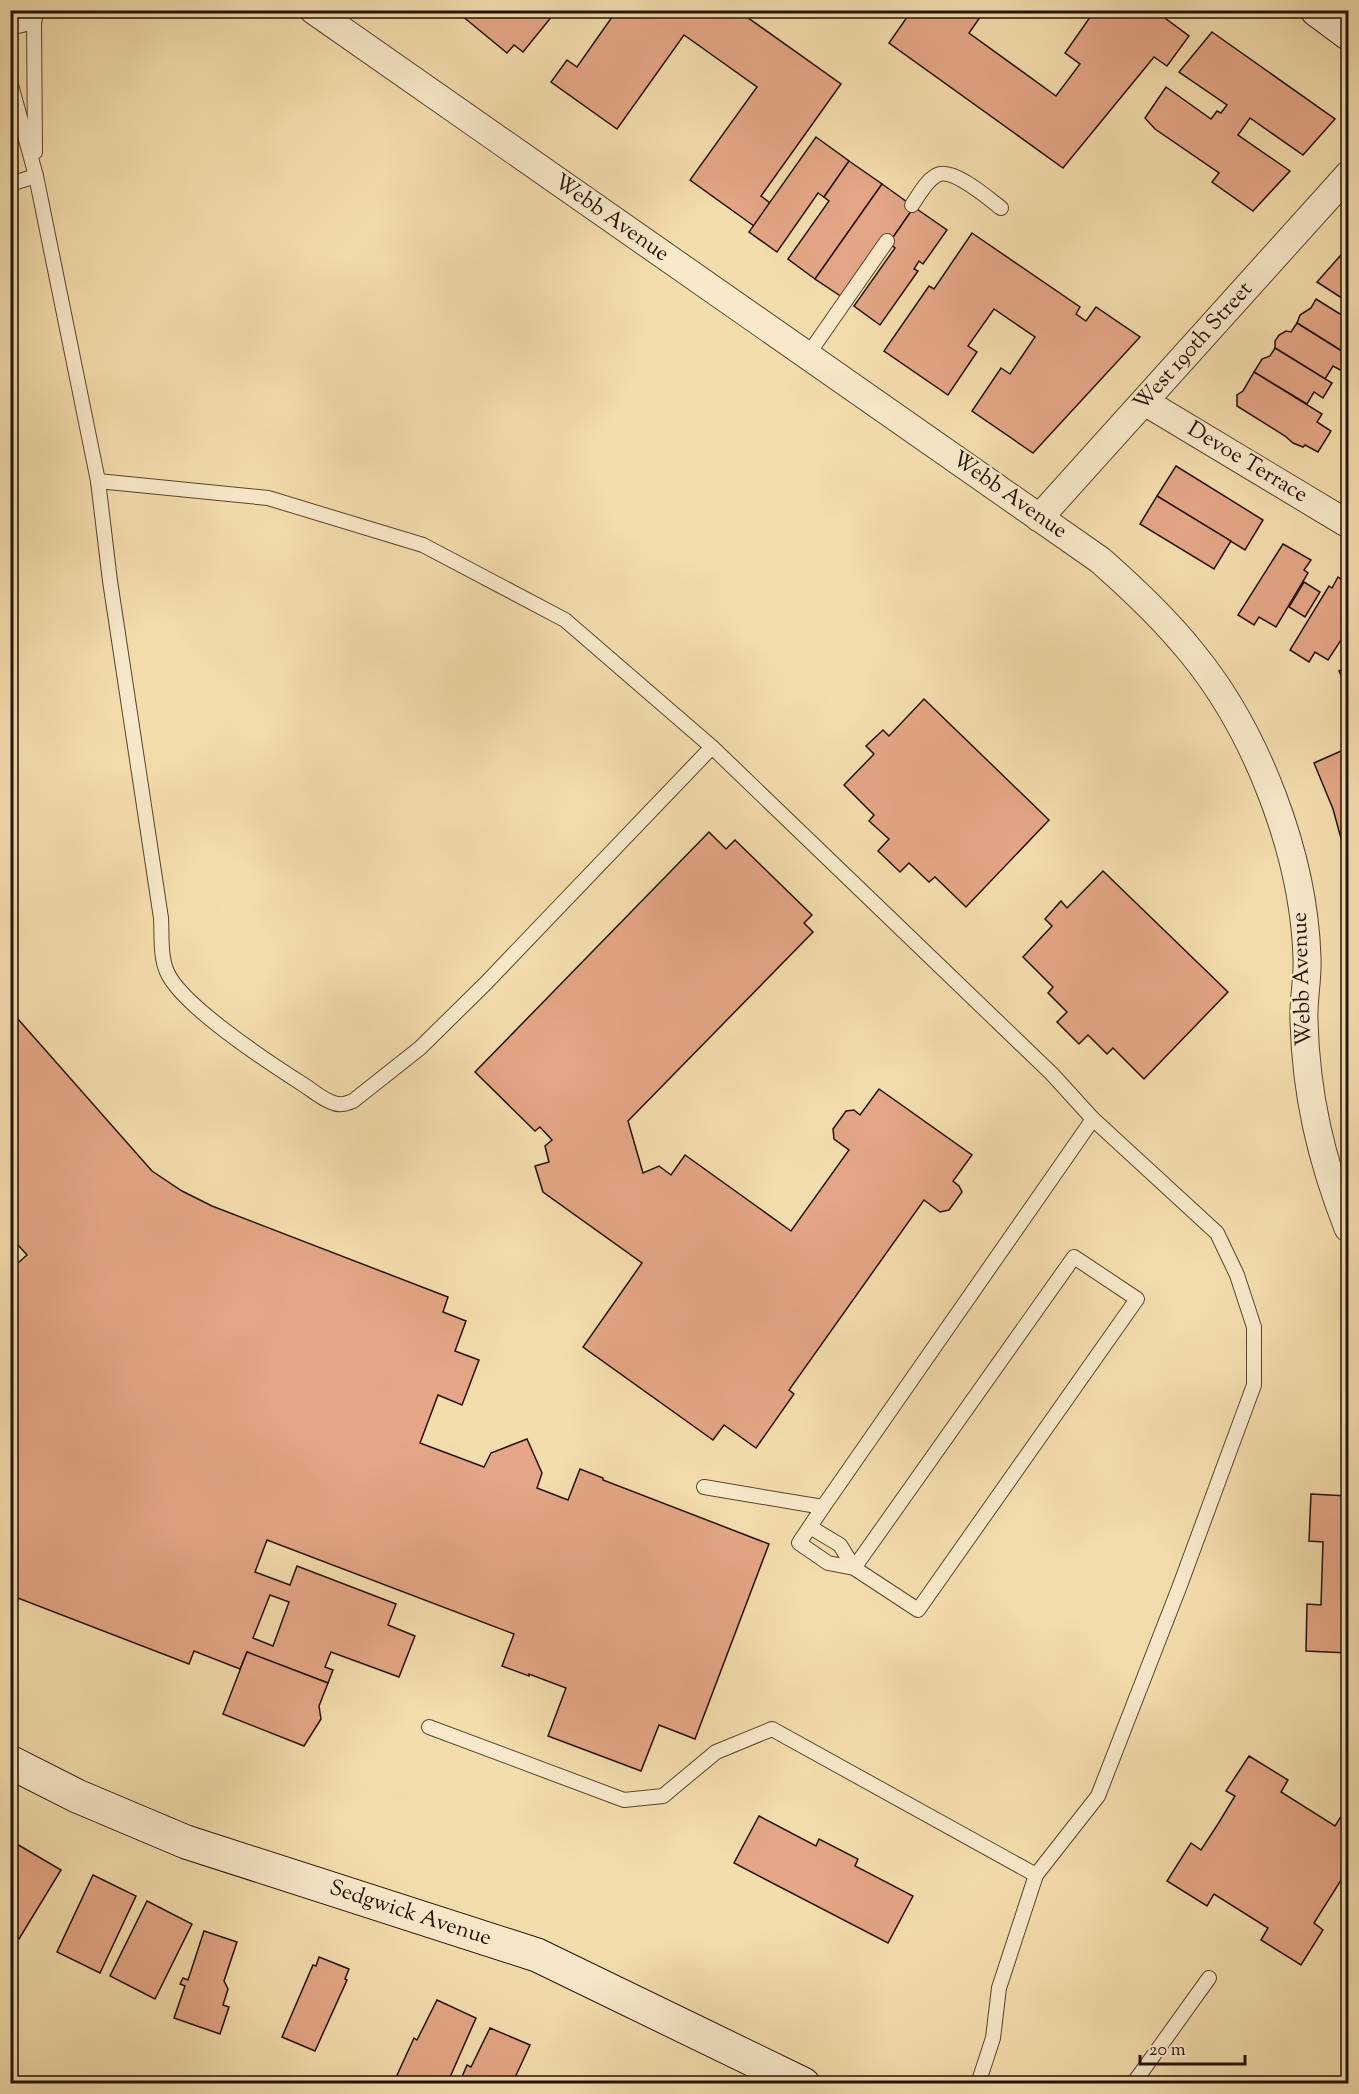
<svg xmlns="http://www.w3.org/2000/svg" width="1359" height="2094" font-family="'Sorts Mill Goudy',serif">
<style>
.building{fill:#e4a686;stroke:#251203;stroke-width:1.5;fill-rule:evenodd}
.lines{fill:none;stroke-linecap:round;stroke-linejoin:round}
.lane-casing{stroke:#59452e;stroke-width:16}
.street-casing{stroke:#59452e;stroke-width:29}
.secondary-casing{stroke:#251203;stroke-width:35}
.lane{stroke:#f8e9ca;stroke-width:14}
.street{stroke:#f8e9ca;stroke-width:27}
.secondary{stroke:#f8e9ca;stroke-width:33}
.labels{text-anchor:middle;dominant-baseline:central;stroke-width:5;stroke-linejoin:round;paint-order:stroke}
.street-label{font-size:22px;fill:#251203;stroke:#f8e9ca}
</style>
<rect width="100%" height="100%" fill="#f4ddad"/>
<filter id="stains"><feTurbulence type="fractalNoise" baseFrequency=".00333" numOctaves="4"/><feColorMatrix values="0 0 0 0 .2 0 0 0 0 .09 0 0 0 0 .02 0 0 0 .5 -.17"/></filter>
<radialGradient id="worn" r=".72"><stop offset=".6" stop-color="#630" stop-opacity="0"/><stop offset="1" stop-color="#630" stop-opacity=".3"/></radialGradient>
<!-- building -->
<g class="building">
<polygon points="455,10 557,10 523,52 514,45 507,53"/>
<polygon points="617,10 737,10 841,84 761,196 770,203 754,226 690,180 757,87 684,35 617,129 551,82 567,60 577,67"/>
<polygon points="912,10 985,10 969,33 1056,96 1080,64 1065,53 1095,10 1154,10 1189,36 1167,66 1154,57 1063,168 889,43"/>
<polygon points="1212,32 1335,119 1303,155 1250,118 1238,135 1290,171 1253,211 1212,182 1219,173 1155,129 1145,118 1166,87 1211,119 1217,111 1221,113 1227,105 1179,72"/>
<polygon points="816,137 849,161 824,197 818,193 777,252 749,232"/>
<polygon points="849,161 882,184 815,279 788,259 829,201 824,197"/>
<polygon points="882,184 914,207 889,243 842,297 815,279"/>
<polygon points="914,207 947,230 923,264 919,261 914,269 918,271 880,325 854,306 895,248 889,243"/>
<polygon points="972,233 1080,307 1076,314 1086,321 1096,307 1140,337 1033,453 972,411 1001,368 1010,374 1035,337 994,309 968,346 977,352 948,395 884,351 929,286 934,289"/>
<polygon points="1348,247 1348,302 1317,282"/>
<polygon points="1316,299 1348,319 1348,348 1345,353 1297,323 1300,315 1311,308"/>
<polygon points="1297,323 1348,355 1348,365 1344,372 1333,366 1325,379 1275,348 1275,341 1279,335 1286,331 1291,332"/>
<polygon points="1275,348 1332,383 1323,398 1314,392 1307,404 1254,372 1262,359 1270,356"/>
<polygon points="1254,372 1322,414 1317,422 1331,431 1318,452 1305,445 1303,447 1293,443 1285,436 1237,406 1237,395 1243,391"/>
<polygon points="1176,466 1263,520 1245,550 1157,496"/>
<polygon points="1157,496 1231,541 1214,569 1140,524"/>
<polygon points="1283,544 1311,560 1304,570 1308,573 1276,627 1259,617 1254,625 1238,615"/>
<polygon points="1338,577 1348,584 1348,645 1341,640 1328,660 1315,652 1309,662 1290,650 1329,586 1332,588"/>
<polygon points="1304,582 1320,592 1305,617 1289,607"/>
<polygon points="1348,667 1348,692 1339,671"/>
<polygon points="924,699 1049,820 966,907 935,877 929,882 909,863 900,872 878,851 889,839 869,821 874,815 844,785 874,754 866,746 883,730 889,736"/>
<polygon points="1348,748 1348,864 1333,809 1314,763"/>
<polygon points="709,832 726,849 735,840 812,915 804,923 813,932 628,1121 643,1173 659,1166 671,1175 685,1155 791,1231 849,1150 834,1139 833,1129 846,1111 854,1110 860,1115 879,1089 972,1155 953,1181 959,1186 962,1192 949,1210 940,1212 924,1200 789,1390 794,1394 756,1448 724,1425 713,1440 583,1347 642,1263 543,1192 535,1166 549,1162 545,1146 552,1140 540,1127 535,1131 475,1072"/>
<polygon points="1103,871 1228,992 1144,1079 1113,1048 1107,1054 1088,1035 1079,1044 1057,1022 1067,1012 1048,993 1053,987 1023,957 1052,926 1045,919 1061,901 1067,908"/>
<path d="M10,1010L152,1171L182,1191L212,1206L448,1297L443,1312L466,1321L455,1351L479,1360L462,1405L438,1395L420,1443L484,1467L491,1453L527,1439L542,1473L537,1488L568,1500L580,1469L603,1478V1480L769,1544L695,1739L659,1725L641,1771L548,1736L566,1688L529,1674V1676L502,1666L514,1634L267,1540L255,1572L290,1585L297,1566L396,1604L388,1625L415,1636L399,1677L331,1652L325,1667L333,1670L328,1683L247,1652L240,1669L194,1651L189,1664L10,1595V1270L27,1255L10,1236ZM270,1595L289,1602L273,1646L253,1638Z"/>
<polygon points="1311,1494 1348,1496 1348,1653 1306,1651 1307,1604 1321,1605 1323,1542 1309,1541"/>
<polygon points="247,1652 328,1683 319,1706 321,1719 304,1746 223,1714"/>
<polygon points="1249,1756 1288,1780 1281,1792 1335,1826 1342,1815 1348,1819 1348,1869 1314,1923 1323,1930 1301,1965 1261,1940 1268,1928 1214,1894 1207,1906 1167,1881 1191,1843 1201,1850 1218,1824 1235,1796 1226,1791"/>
<polygon points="759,1816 816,1846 819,1839 858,1859 855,1866 913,1896 888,1943 734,1863"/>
<polygon points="10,1840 61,1870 19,1939 10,1934"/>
<polygon points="93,1875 136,1896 100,1973 57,1952"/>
<polygon points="147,1901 192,1924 155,1999 110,1976"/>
<polygon points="204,1931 237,1942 224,1981 228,1989 223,2005 229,2007 220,2034 174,2018 185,1986 180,1984 183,1978 188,1980"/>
<polygon points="319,1957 349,1969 345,1979 347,1980 315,2051 282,2037 313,1965 316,1966"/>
<polygon points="437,2000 476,2018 447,2084 393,2084 414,2038 417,2040"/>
<polygon points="490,2028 530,2045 512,2084 459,2084 467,2065 471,2067"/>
</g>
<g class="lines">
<defs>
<g id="lane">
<polyline points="10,28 34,22"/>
<path d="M10,81L36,176L98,481L110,581L161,918C162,935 160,956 167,972C182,1006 271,1064 304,1085C313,1091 321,1098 331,1102C339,1106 345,1104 353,1101L420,1048L485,984L712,747"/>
<polyline points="35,152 34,22 37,10"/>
<polyline points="10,184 36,176"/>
<path d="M912,205C919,195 928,177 940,174C956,170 989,199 1001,208"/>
<polyline points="807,356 887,241"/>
<polyline points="98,481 268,498 423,545 565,620 712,747 1052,1074 1093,1119 1217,1233 1237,1275 1254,1327 1254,1385 1179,1588 1098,1796 1036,1875 999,1988 993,2038 978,2084"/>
<polyline points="704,1487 823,1507"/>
<polyline points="810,1527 840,1545 854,1568 1074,1257 1137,1299 918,1610 854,1568 828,1563 799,1543 823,1507 1093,1119"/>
<polyline points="429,1727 624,1800 663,1796 716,1752 772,1729 1036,1875"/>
<polyline points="1133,2084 1209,1978"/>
</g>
<g id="street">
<path d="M313,10L1100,560C1133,589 1164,618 1192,653C1257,732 1304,855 1307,958C1308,979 1303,1000 1304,1021C1306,1095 1321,1159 1348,1228"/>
<polyline points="1145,402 1348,524"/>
<polyline points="1039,518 1348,175"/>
</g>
<g id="secondary">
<polyline points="1317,10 1348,33"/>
<polyline points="10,1762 77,1796 186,1842 537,1955 803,2084"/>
</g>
</defs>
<!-- lane casing -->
<use href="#lane" class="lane-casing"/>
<!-- street casing -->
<use href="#street" class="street-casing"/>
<!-- secondary casing -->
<use href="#secondary" class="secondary-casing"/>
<!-- lane -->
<use href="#lane" class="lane"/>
<!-- street -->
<use href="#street" class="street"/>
<!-- secondary -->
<use href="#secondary" class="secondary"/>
</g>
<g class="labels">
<!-- street labels -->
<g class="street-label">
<text transform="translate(611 219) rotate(35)">Webb Avenue</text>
<text transform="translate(1194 347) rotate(-48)">West 190th Street</text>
<text transform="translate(1247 463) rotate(31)">Devoe Terrace</text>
<text transform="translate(1009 496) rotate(35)">Webb Avenue</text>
<text transform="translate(1303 979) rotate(-92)">Webb Avenue</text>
<text transform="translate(410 1914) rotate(18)">Sedgwick Avenue</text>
</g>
</g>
<!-- margin -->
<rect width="1359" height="2094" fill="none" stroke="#f4ddad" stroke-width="36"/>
<rect x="12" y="12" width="1335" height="2070" fill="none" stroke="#251203" stroke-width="3"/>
<rect x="18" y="18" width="1323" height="2058" fill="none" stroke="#251203" stroke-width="1.5"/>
<!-- scale -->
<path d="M1140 2055v9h105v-9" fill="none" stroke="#251203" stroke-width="3"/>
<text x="1149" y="2055" font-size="18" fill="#251203" stroke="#f8e9ca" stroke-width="4.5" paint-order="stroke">20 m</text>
<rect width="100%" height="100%" filter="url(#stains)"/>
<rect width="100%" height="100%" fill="url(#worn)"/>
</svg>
